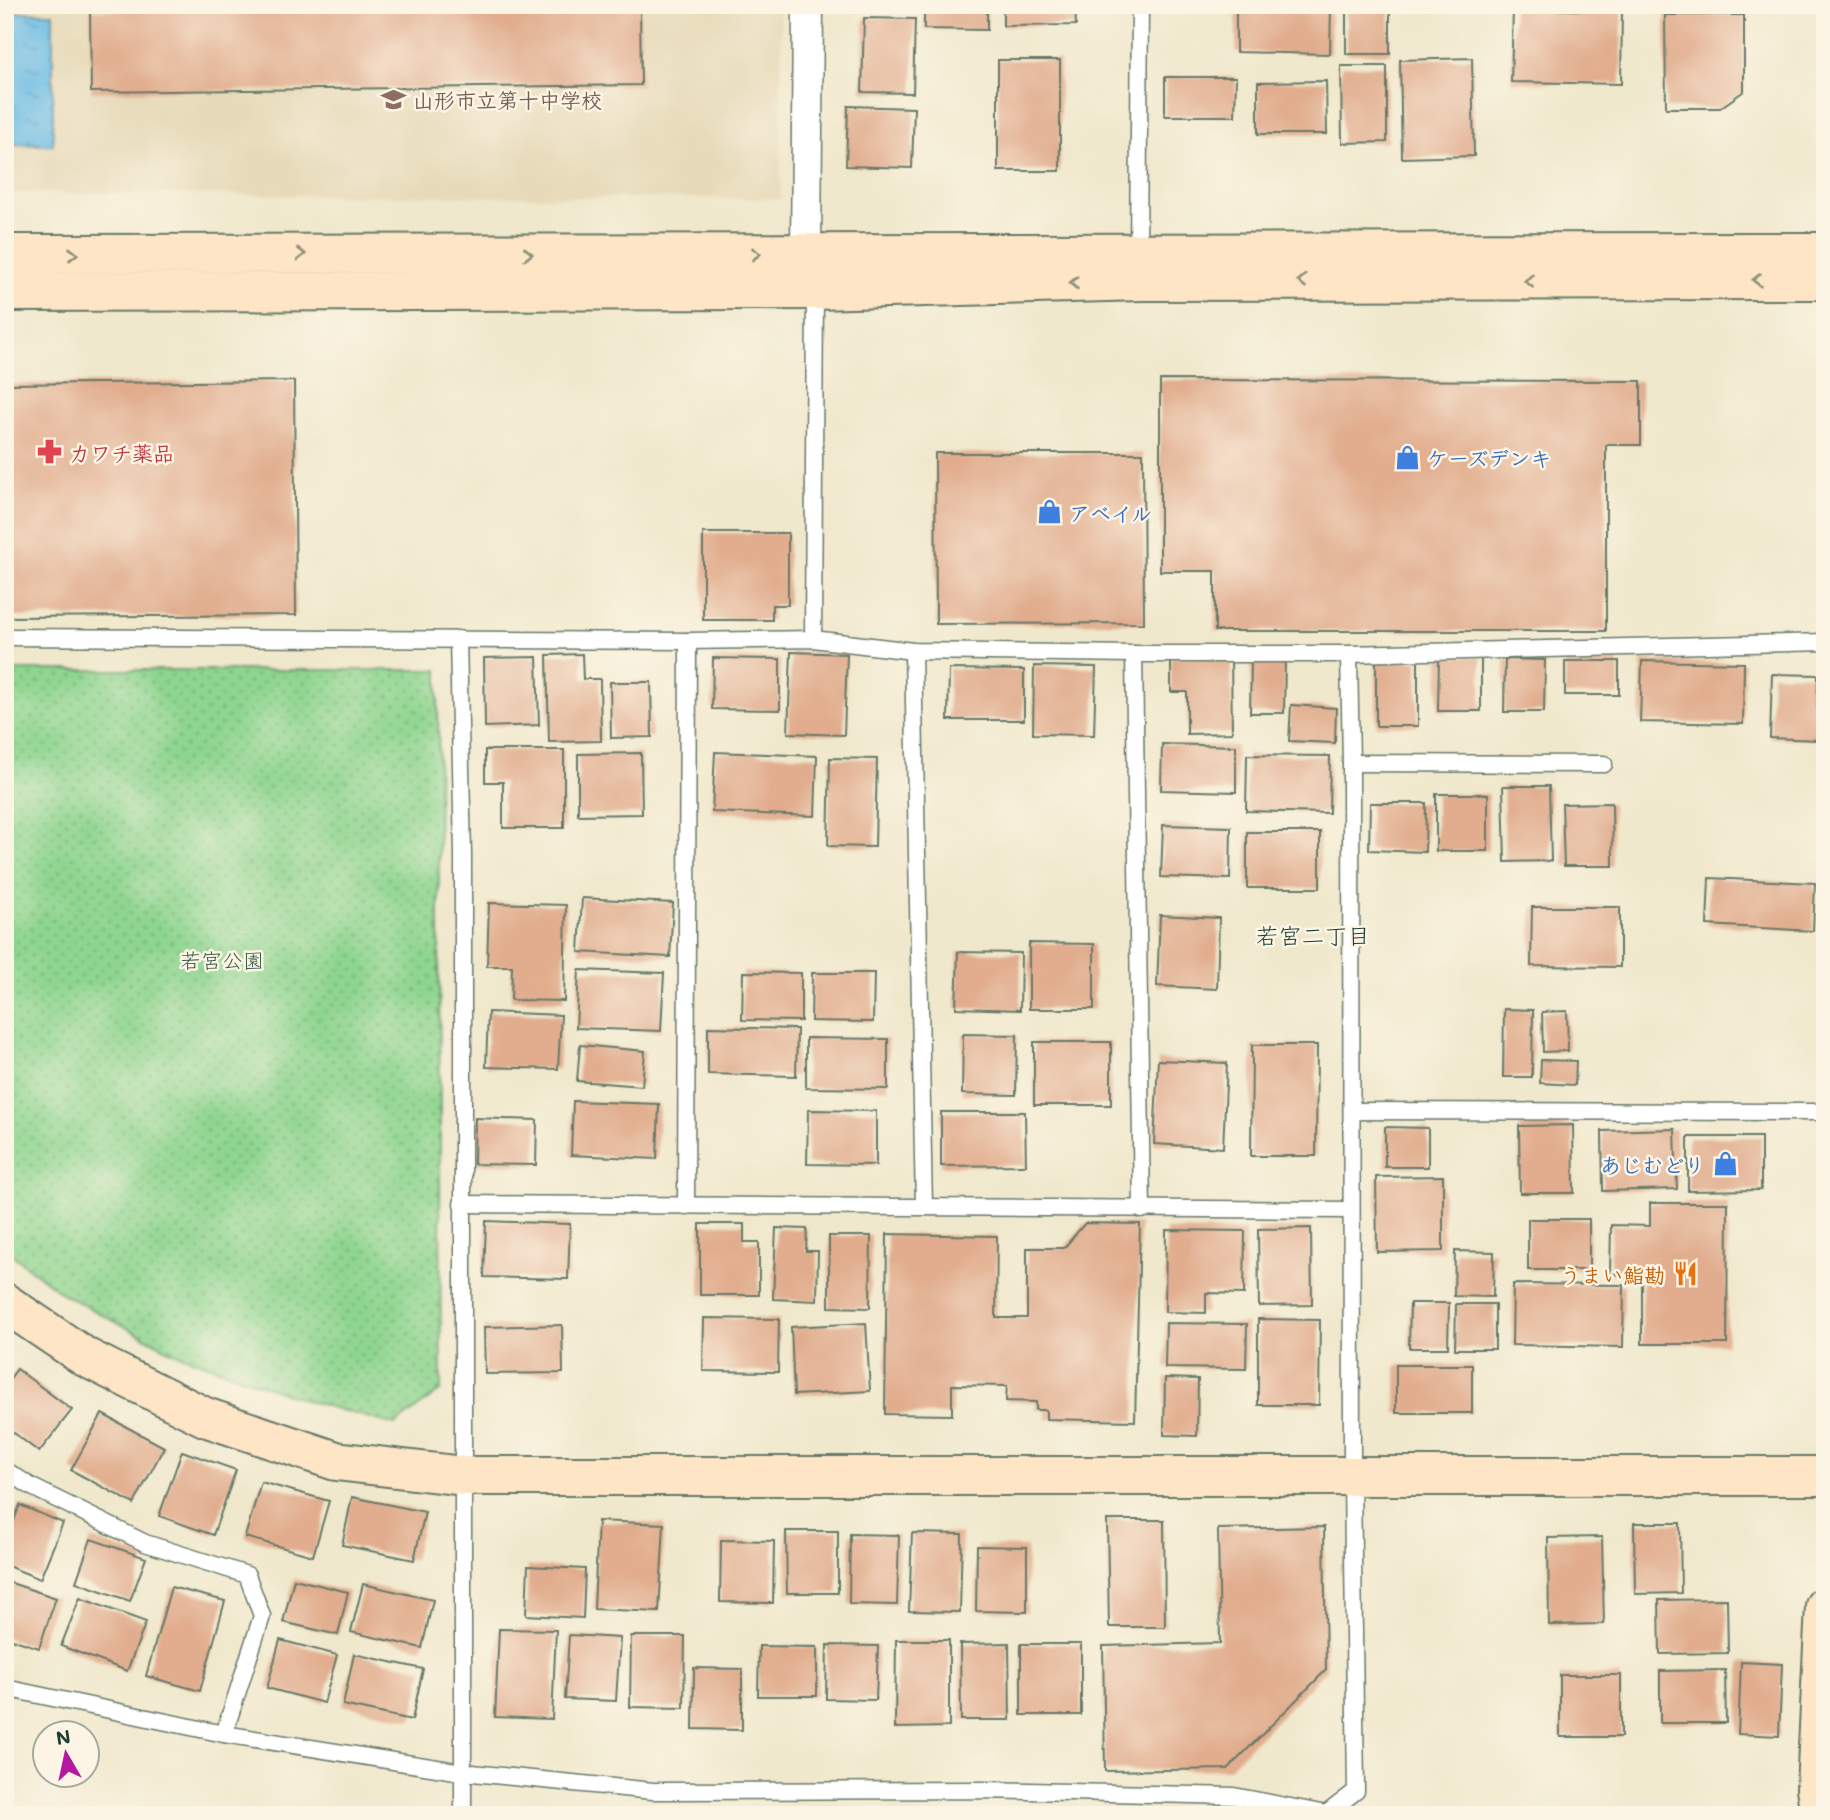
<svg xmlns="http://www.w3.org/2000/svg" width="1830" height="1820" font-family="Mali,'Klee One',sans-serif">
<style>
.built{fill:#e7daba}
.grass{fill:url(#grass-dots);stroke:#568962;stroke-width:2}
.water{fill:url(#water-ripples);stroke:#447c8c;stroke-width:2}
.building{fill:#e1ad8e}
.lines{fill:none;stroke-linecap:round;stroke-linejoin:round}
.lane-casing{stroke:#687969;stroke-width:19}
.street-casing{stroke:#687969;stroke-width:33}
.secondary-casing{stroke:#687969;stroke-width:42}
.lane{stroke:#fff;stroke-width:16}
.street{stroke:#fff;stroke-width:30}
.secondary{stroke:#fde5c5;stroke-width:38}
.oneway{stroke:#8e917c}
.labels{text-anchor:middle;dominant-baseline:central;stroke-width:5;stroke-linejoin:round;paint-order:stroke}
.education-label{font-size:21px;font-weight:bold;fill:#785e54;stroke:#fcf5e5;text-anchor:start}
.health-label{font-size:21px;font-weight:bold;fill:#be3a42;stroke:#fcf5e5;text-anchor:start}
.shop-label{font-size:21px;font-weight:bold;fill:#366cbe;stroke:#fcf5e5;text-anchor:start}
.park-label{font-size:21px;fill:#355b46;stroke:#fcf5e5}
.food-label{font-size:21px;font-weight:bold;fill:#c56008;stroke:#fcf5e5;text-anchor:end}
.neighbourhood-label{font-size:23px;fill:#1f3d34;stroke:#fcf5e5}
</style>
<defs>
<pattern id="grass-dots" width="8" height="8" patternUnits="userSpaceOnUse" patternTransform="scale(1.75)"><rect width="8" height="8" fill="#8ed58f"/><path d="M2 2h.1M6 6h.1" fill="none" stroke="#73ae76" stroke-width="1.8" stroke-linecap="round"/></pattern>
<pattern id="water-ripples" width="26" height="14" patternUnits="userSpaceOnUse" patternTransform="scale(1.75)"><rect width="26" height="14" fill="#6abce5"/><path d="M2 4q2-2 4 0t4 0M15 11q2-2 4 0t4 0" fill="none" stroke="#579aba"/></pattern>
</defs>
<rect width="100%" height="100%" fill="#fcf5e5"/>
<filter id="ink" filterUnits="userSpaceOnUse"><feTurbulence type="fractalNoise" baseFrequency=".0143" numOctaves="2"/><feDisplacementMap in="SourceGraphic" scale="14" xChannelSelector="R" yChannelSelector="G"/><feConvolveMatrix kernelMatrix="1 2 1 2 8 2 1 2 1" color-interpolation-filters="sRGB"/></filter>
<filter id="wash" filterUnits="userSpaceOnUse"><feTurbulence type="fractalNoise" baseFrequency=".00686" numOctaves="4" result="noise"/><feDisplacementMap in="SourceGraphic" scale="28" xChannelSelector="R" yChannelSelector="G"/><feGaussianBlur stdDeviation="1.57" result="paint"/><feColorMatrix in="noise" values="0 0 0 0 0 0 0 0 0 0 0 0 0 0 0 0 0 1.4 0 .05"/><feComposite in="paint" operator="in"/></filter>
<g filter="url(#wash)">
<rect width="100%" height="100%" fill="#f0e8cc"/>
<!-- built -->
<polygon class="built" points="5,5 781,5 781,199 5,193"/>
<!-- grass -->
<polygon class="grass" points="5,670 438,670 441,1390 395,1425 301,1399 173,1352 61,1293 5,1249"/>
<!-- water -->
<polygon class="water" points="5,12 53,13 53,145 5,144"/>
<g id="blocks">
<!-- building -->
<g class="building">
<polygon points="256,5 279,5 279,8 640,5 641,85 91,92 90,10 256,9"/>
<polygon points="838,5 908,5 908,12 837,11"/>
<polygon points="924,5 987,5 987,30 924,29"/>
<polygon points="1003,5 1075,5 1076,25 1003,26"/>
<polygon points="1236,5 1331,5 1330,54 1236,52"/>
<rect x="1346" y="5" width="44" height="49"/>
<polygon points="1513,9 1622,11 1621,84 1511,82"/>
<polygon points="1665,15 1744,15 1744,91 1720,108 1666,108"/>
<polygon points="864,18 915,19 913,93 862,92"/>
<polygon points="1472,58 1474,156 1402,158 1400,60"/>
<rect x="998" y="60" width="62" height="111"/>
<polygon points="1341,66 1387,66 1387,142 1342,143"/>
<polygon points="1165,77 1236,77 1235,116 1165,116"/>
<polygon points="1326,81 1327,134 1258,134 1258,82"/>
<polygon points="848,106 914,108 912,168 846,166"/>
<polygon points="1160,380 1641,381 1641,445 1606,445 1606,631 1215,631 1215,571 1160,571"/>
<polygon points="294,381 296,615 5,617 5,384"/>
<polygon points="935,453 1143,453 1144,623 936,624"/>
<polygon points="703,533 788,533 788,605 772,605 772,620 703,620"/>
<polygon points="791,652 847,654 844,735 788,733"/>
<polygon points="582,654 583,679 600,679 601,741 549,742 547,655"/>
<polygon points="1231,656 1232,733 1187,734 1187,692 1171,692 1171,657"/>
<polygon points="1439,656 1481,657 1481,711 1438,711"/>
<polygon points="537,657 539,725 485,727 484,658"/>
<polygon points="713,658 780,659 780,710 712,709"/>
<polygon points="1505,659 1545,660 1544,712 1504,712"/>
<polygon points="1251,661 1285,662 1284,713 1250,713"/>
<rect x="1376" y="661" width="42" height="65"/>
<rect x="1565" y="661" width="54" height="34"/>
<polygon points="1642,661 1744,663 1743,724 1640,722"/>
<polygon points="1034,666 1096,667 1094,735 1033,734"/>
<polygon points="949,669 1024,670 1024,720 948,720"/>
<polygon points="1772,674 1818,675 1817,740 1770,738"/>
<polygon points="610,682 651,682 652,737 611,738"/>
<polygon points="1291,705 1336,708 1335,743 1289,741"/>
<polygon points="1162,744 1236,746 1236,792 1161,790"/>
<polygon points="485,750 564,750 564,828 503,828 503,782 485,782"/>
<polygon points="715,752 817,756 815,816 712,812"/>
<polygon points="641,753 642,814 578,815 578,754"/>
<polygon points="1247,755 1330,756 1329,813 1246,811"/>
<polygon points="830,758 877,759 875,847 828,846"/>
<polygon points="1503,786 1549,786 1551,861 1505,862"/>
<rect x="1436" y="794" width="52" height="57"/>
<polygon points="1370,803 1426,803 1425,852 1369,850"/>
<polygon points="1612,803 1613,866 1564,866 1562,804"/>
<polygon points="1163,825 1231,827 1230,879 1161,877"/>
<rect x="1247" y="832" width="73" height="56"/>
<polygon points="1709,878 1815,883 1813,931 1707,925"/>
<polygon points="582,898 673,903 670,957 579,952"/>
<polygon points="489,903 566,905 564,1001 511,1000 512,966 487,966"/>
<polygon points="1532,907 1620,907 1620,967 1531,966"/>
<polygon points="1160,915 1219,918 1217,989 1157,986"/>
<polygon points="1029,943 1094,944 1094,1009 1029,1009"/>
<polygon points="958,952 1021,953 1020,1010 956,1008"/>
<polygon points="579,970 664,973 661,1031 576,1028"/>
<polygon points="743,972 801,973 801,1021 742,1020"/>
<polygon points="812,973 874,973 873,1022 811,1021"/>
<polygon points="1504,1009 1533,1010 1532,1077 1503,1077"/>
<polygon points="1567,1011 1568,1051 1543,1052 1542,1012"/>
<polygon points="488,1012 561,1015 558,1069 486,1067"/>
<polygon points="708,1027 797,1029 796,1076 708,1074"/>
<polygon points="963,1034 1017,1035 1016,1095 962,1094"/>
<polygon points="806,1038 888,1039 888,1089 806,1088"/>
<rect x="1034" y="1042" width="77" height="63"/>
<polygon points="580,1045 645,1051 642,1086 577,1081"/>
<polygon points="1252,1045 1317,1045 1316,1156 1251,1156"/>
<polygon points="1158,1060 1227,1063 1223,1148 1154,1144"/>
<polygon points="1541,1060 1576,1061 1575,1085 1540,1083"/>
<polygon points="573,1101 659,1104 657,1159 571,1155"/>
<polygon points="808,1110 876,1111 876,1165 807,1164"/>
<polygon points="941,1112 1025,1112 1026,1165 941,1166"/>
<polygon points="475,1118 537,1120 536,1165 474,1164"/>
<polygon points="1573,1125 1574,1193 1520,1193 1519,1126"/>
<polygon points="1385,1127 1428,1128 1428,1167 1385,1167"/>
<polygon points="1675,1129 1677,1189 1603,1191 1602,1131"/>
<polygon points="1688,1137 1761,1137 1761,1190 1688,1191"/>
<polygon points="1443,1176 1443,1251 1377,1252 1376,1177"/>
<polygon points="1650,1203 1728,1203 1727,1344 1642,1344 1642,1274 1610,1274 1611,1225 1650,1226"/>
<rect x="1528" y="1219" width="61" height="51"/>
<polygon points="486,1221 570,1224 568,1279 484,1277"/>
<polygon points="1085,1223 1140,1224 1135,1421 1046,1419 1046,1410 1036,1410 1036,1402 1006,1401 1007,1386 952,1385 952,1415 885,1414 887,1234 997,1236 996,1318 1027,1318 1027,1248 1064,1248"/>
<polygon points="700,1224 744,1224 744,1242 759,1242 759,1295 700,1295"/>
<polygon points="776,1228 807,1229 806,1251 818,1251 817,1301 773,1299"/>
<polygon points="1311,1228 1312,1305 1259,1306 1258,1229"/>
<polygon points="1166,1230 1245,1231 1244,1294 1206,1293 1206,1313 1165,1312"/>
<polygon points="829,1236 871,1236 870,1308 829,1307"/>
<polygon points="1455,1251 1494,1252 1493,1297 1454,1296"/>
<polygon points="1513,1284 1624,1285 1623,1347 1512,1345"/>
<polygon points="1410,1303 1449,1303 1448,1348 1409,1348"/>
<polygon points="1456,1304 1495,1304 1495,1349 1455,1349"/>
<polygon points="704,1318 779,1319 778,1372 703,1371"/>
<polygon points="1258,1319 1320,1320 1319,1405 1258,1405"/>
<polygon points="866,1323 870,1391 794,1395 791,1327"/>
<polygon points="1166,1323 1247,1324 1246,1369 1165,1368"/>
<polygon points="562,1325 563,1373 485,1374 484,1327"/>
<rect x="1396" y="1365" width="76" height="48"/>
<polygon points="17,1369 72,1410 39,1452 5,1426 5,1385"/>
<polygon points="1165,1378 1198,1379 1197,1436 1164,1435"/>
<polygon points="102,1414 164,1447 134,1504 71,1470"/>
<polygon points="182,1451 236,1470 213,1535 159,1516"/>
<polygon points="261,1482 329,1501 313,1556 245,1537"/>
<polygon points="352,1497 425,1512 414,1560 342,1545"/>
<polygon points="20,1505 63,1523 40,1579 5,1565 5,1543"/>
<polygon points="1107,1520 1164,1520 1165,1627 1109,1627"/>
<polygon points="598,1521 664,1524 659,1612 594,1609"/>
<polygon points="1634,1523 1680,1523 1681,1593 1635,1594"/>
<polygon points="1324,1527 1326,1670 1228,1769 1105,1771 1103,1646 1220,1643 1218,1529"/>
<polygon points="786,1531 838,1531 838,1593 787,1593"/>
<polygon points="912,1533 962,1534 960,1612 909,1611"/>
<polygon points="850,1534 899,1535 897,1605 849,1604"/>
<polygon points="1602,1537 1604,1624 1549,1625 1548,1538"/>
<polygon points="91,1539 146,1558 130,1601 76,1582"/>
<polygon points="721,1540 774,1541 773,1603 720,1602"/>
<polygon points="977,1546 1027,1547 1027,1612 976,1611"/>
<polygon points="528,1566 585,1569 583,1618 526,1615"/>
<polygon points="294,1579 348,1592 338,1635 283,1622"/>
<polygon points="5,1581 56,1598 39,1648 5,1637"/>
<polygon points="363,1584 433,1600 422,1648 351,1632"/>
<polygon points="171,1587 225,1601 200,1691 146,1676"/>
<polygon points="80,1598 146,1622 127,1671 61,1646"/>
<polygon points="1727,1599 1728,1653 1660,1654 1659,1600"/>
<polygon points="499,1629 556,1630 552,1719 495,1717"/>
<polygon points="569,1635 620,1638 616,1701 565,1699"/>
<polygon points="631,1636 685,1636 684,1708 630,1707"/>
<polygon points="280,1640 337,1655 324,1703 267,1688"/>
<polygon points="896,1640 949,1640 949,1727 895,1728"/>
<polygon points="1009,1643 1010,1720 961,1720 960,1644"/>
<rect x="1021" y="1644" width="60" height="71"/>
<polygon points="827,1645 878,1646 876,1700 826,1699"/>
<polygon points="759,1646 817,1647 817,1696 758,1696"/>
<polygon points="354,1654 423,1669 412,1720 343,1705"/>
<polygon points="1741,1662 1782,1664 1779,1736 1738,1734"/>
<polygon points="694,1668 742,1669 742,1730 693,1729"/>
<polygon points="1725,1670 1726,1723 1660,1723 1660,1671"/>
<rect x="1560" y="1675" width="61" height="62"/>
</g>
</g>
</g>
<g filter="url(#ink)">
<use href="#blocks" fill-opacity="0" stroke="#687969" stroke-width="2"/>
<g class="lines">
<defs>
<g id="lane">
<polyline points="1138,254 1140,5"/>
<polyline points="5,637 688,641 813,639 913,651 1134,654 1349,654 1825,642"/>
<polyline points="458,639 463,854 463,1815"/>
<polyline points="813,639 815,290"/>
<polyline points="913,651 924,1207"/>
<polyline points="1134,654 1142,1210"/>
<polyline points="1351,763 1604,764"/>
<polyline points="1352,1111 1825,1112"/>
<polyline points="462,1204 1351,1210"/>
<polyline points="686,1206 688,641"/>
<polyline points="5,1470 32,1487 145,1543 247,1575 262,1616 224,1734"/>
<polyline points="5,1688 224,1734 462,1772 653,1791 982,1790 1234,1796 1326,1814 1356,1791 1352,1477 1351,763 1349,654"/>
</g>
<polyline id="street" points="806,254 808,5"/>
<g id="secondary">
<polyline points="5,254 1825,252"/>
<polyline points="5,292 815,290 1143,281 1825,280"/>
<polyline points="5,1303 85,1357 205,1417 336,1461 464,1476 1825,1476"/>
<polyline points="1820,1815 1816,1788 1825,1606"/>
</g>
</defs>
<!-- lane casing -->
<use href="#lane" class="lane-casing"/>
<!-- street casing -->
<use href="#street" class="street-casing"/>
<!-- secondary casing -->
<use href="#secondary" class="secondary-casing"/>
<!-- lane -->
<use href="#lane" class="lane"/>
<!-- street -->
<use href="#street" class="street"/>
<!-- secondary -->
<use href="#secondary" class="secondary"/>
</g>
<!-- one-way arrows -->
<defs><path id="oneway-chevron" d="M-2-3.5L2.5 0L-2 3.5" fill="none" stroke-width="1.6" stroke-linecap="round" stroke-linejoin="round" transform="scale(1.75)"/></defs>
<g class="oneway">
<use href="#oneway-chevron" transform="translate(73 254)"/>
<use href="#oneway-chevron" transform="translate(301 254)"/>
<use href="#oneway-chevron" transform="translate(528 254)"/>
<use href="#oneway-chevron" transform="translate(756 254)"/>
<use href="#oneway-chevron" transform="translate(1757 280) rotate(180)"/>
<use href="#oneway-chevron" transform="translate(1302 281) rotate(180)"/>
<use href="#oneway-chevron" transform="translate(1529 281) rotate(180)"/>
<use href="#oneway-chevron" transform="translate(1074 283) rotate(179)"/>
</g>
</g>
<!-- icons -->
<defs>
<symbol id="school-bare" viewBox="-9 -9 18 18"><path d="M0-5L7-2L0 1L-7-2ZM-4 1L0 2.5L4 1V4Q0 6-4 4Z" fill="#8d6e63" stroke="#fcf5e5" stroke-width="2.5" paint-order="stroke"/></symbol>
<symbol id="pharmacy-bare" viewBox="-9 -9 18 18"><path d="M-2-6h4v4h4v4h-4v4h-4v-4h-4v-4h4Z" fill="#e0444e" stroke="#fcf5e5" stroke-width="2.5" paint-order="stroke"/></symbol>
<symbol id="shop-bare" viewBox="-9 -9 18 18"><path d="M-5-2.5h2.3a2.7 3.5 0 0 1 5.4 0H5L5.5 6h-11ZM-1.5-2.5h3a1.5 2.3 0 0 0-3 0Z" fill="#3f7fe0" stroke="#fcf5e5" stroke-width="2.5" paint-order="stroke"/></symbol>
<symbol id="restaurant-bare" viewBox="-9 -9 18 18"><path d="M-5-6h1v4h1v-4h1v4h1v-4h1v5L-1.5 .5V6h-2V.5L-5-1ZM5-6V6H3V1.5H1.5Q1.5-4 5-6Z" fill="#e8710a" stroke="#fcf5e5" stroke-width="2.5" paint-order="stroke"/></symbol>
</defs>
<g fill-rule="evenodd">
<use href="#school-bare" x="376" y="82" width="35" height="35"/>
<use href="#pharmacy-bare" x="32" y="434" width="35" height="35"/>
<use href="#shop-bare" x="1390" y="440" width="35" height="35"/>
<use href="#shop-bare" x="1032" y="494" width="35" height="35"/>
<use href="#shop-bare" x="1708" y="1146" width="35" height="35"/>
<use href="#restaurant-bare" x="1668" y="1256" width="35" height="35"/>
</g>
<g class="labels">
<!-- education labels -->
<g class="education-label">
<text x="413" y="99">山形市立第十中学校</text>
</g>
<!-- health labels -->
<g class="health-label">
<text x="69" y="452">カワチ薬品</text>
</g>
<!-- shop labels -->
<g class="shop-label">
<text x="1427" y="457">ケーズデンキ</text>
<text x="1069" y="512">アベイル</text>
<text x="1705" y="1164" text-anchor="end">あじむどり</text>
</g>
<!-- park labels -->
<g class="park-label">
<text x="222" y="959">若宮公園</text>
</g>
<!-- food labels -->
<g class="food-label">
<text x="1665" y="1274">うまい鮨勘</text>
</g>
<!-- neighbourhood labels -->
<g class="neighbourhood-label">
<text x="1313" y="935">若宮二丁目</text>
</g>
</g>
<!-- margin -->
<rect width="1830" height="1820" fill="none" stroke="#fcf5e5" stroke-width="28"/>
<!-- north arrow -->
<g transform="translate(66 1754) rotate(351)"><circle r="33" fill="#fcf5e5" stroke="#a4ab9e" stroke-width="2"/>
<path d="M0-5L12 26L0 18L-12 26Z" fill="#b5179e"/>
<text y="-10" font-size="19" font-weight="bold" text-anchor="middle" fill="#1f3d34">N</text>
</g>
</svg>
